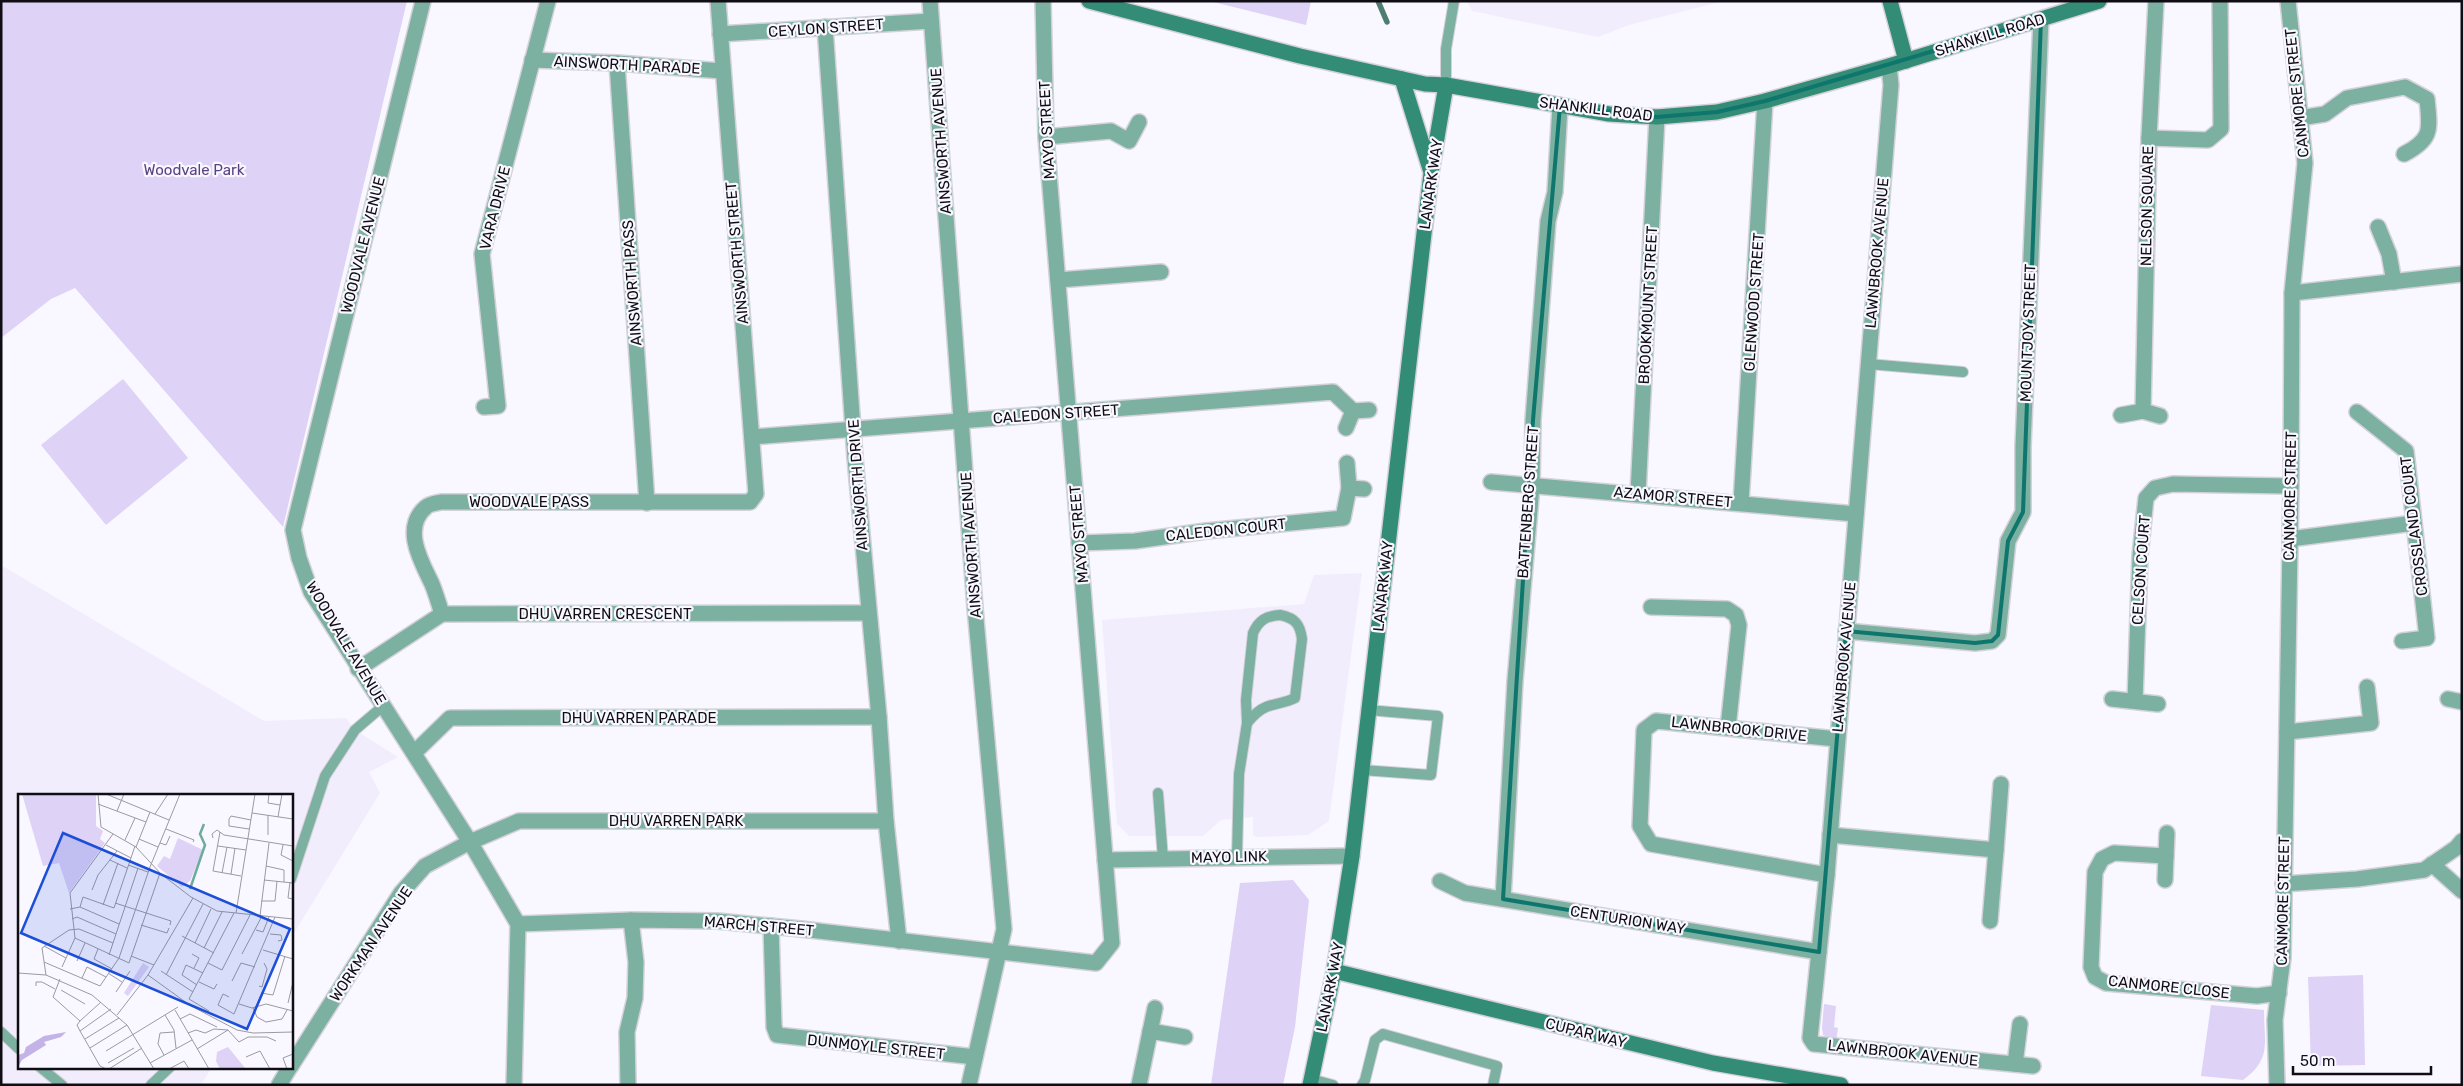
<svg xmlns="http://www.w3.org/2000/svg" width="2463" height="1086" font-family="Rubik,sans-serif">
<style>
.built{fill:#f2edfd}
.green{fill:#ded2f7}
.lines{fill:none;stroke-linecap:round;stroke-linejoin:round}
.stream{stroke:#507d72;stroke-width:5.5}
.lane-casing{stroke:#d4d2d9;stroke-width:12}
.street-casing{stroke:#d4d2d9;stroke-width:18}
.secondary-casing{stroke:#d4d2d9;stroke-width:18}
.lane{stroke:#7cb0a0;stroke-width:10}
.street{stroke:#7cb0a0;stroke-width:15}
.secondary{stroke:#338c76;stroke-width:15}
.marked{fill:none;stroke:#0f766e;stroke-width:4;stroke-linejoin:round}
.labels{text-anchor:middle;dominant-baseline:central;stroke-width:4.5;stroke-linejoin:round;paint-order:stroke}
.street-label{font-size:15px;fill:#100e14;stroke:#f9f7ff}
.park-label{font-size:15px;fill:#5b4382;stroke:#f9f7ff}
.inset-river{fill:none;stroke:#6bad9a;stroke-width:2.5}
.inset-road{fill:none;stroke:#9c9aa1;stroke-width:1}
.view{fill:#1d4ed8;fill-opacity:0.15;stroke:#1d4ed8;stroke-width:2.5}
.inset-edge{fill:none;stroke:#100e14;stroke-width:2.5}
</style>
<rect width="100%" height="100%" fill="#f9f7ff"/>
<!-- built -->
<g class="built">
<polygon points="1467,1 1724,1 1629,25 1598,37 1472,11"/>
<polygon points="1,565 264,721 346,718 355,730 398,757 369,772 380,793 291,938 291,795 19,795 19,1067 212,1067 201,1085 1,1085"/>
<polygon points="1362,573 1329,821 1308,835 1256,837 1253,835 1253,817 1221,820 1203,836 1129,836 1117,824 1102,620 1304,604 1314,575"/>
</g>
<!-- green -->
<g class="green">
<polygon points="1,1 407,1 283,527 75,288 51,299 1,338"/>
<polygon points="1209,1 1311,1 1306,25"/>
<polygon points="123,379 188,458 106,525 41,445"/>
<polygon points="1293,880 1309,900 1295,1027 1283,1085 1211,1085 1240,883"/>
<polygon points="2363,975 2365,1065 2311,1066 2308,977"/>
<polygon points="1824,1004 1836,1006 1834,1027 1838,1028 1836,1041 1823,1035 1822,1028"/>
<path d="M2211,1005L2264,1010C2264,1043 2272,1059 2243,1080L2201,1076Z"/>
</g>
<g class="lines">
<!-- stream -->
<polyline class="stream" points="1378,1 1387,22"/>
<defs>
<g id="lane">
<polyline points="1446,85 1446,49 1454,1"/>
<polyline points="1868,364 1963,372"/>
<path d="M1280,615C1295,618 1300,624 1302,639L1295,698C1285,703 1276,703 1266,707C1258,710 1252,717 1247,723L1246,700L1253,633C1259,620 1266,616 1280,615Z"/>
<polyline points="1362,770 1431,775 1438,716 1368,710"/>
<polyline points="1158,793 1163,859"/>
<polyline points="1237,856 1239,774 1247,723"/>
<polyline points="291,879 325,776 355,730 383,706"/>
<polyline points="1,1032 19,1049"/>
<polyline points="40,1067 62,1085"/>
<polyline points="1311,1079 1333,1085"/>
<polyline points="151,1085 170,1067"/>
<polyline points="1362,1085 1365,1080 1375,1040 1383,1034 1497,1066 1493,1085"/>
</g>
<g id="street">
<polyline points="423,1 293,530 299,558 311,592 470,842 518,924 514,1085"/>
<polyline points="930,1 975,608 1004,929 969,1085"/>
<polyline points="825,27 855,458 879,717 886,821 899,941"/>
<polyline points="720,34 931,21"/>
<polyline points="532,60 617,63 722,71"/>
<polyline points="617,63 647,503"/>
<polyline points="1889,66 1891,85 1827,875 1810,1038 1814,1044 2033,1066"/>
<path d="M2300,118L2325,114L2347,98L2405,87L2427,99C2430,129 2433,139 2404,154"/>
<polyline points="1046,137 1111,131 1129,141 1139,122"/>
<polyline points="2149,138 2208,140 2221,129 2220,1"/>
<polyline points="2378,227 2389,254 2394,282"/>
<polyline points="1058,280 1161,272"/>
<polyline points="2292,293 2462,274"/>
<polyline points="484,407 498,406 482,254 548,1"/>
<polyline points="1353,411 1369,410"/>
<polyline points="2143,411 2160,416"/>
<polyline points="2357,412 2406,451 2427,638 2402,641"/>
<polyline points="2121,415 2143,411 2149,138 2156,1"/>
<polyline points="752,437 1333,392 1353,411 1346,428"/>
<polyline points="1491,482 1856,514"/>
<polyline points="1349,488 1364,489"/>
<polyline points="1638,494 1657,117"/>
<polyline points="1741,503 1765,101"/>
<polyline points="2290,539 2414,523"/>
<polyline points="1079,543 1135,541 1206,531 1343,518 1349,488 1347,463"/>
<polyline points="1651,607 1727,609 1736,615 1739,625 1728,728"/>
<path d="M442,614C439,604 436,594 432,584C422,563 401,528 426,507C429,504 436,503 441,502H750L756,494L718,1"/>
<polyline points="1846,631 1975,643 1992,641 1998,635 2008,541 2023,512 2023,446 2041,19"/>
<polyline points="358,669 442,614 868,613"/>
<polyline points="2112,699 2158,704"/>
<polyline points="2448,699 2462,702"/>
<polyline points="2135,701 2140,556 2146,498 2155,488 2173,484 2291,486"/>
<polyline points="2287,732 2371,723 2367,687"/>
<polyline points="414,753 450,718 879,717"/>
<polyline points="1830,835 1996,850 2001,784"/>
<polyline points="2166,856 2114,853 2102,859 2095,872 2091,967 2095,977 2106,983 2257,996 2279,993"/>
<polyline points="1105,860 1352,856"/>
<polyline points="2432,864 2462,891"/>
<polyline points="1827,875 1651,844 1640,826 1644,730 1656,721 1837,739"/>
<polyline points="2165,880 2167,833"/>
<polyline points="1440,881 1465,893 1819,952"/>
<polyline points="2283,884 2357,879 2424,870 2456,848 2462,841"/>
<polyline points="1503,899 1515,681 1532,486 1533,420 1548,221 1555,192 1560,106"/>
<polyline points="1990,921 1996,850"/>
<polyline points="518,924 631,920 717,921 801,929 1096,963 1112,943 1046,137 1043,1"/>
<polyline points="771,926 774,1027 777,1035 975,1057"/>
<polyline points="1150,1031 1185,1037"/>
<polyline points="2015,1064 2020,1024"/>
<polyline points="291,1066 401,893 425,866 470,842 519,821 886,821"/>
<polyline points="279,1085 290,1067"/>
<polyline points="628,1085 627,1032 635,998 636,962 631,920"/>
<polyline points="1139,1085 1155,1008"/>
<polyline points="2277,1085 2275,1020 2283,958 2291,486 2292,293 2305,163 2288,1"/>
</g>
<g id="secondary">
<polyline points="1089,1 1300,56 1425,84 1446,85 1609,114 1657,117 1717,112 1765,101 1889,66 2099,1"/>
<polyline points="1890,1 1906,61"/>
<polyline points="1402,79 1430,169"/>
<polyline points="1334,971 1713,1063 1841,1085"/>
<polyline points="1310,1085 1334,971 1352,856 1431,173 1446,85"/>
</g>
</defs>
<!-- lane casing -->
<use href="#lane" class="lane-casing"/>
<!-- street casing -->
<use href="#street" class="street-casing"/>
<!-- secondary casing -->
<use href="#secondary" class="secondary-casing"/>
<!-- lane -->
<use href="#lane" class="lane"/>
<!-- street -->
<use href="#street" class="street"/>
<!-- secondary -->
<use href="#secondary" class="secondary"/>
</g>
<!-- marked area -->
<path class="marked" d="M2041,19L2023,512L2008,541L1998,635L1992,641L1975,643L1846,631L1819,952L1503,899L1533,420L1560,106L1657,117L1717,112L1765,101Z"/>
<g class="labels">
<!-- street labels -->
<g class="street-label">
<text transform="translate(826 28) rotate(-4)">CEYLON STREET</text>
<text transform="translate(1990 35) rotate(-17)">SHANKILL ROAD</text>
<text transform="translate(627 65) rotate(3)">AINSWORTH PARADE</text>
<text transform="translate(2297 93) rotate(-96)">CANMORE STREET</text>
<text transform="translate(1596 109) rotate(7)">SHANKILL ROAD</text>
<text transform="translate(1047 130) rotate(-93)">MAYO STREET</text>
<text transform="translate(941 141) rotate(-94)">AINSWORTH AVENUE</text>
<text transform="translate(1431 184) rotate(-82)">LANARK WAY</text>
<text transform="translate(2147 206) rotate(-89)">NELSON SQUARE</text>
<text transform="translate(495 208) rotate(-76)">VARA DRIVE</text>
<text transform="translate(363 245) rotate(-76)">WOODVALE AVENUE</text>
<text transform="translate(737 253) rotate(-95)">AINSWORTH STREET</text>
<text transform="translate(1877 253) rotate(-85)">LAWNBROOK AVENUE</text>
<text transform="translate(632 283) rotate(-94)">AINSWORTH PASS</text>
<text transform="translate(1754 302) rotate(-86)">GLENWOOD STREET</text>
<text transform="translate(1648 305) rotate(-87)">BROOKMOUNT STREET</text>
<text transform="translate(2028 333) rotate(-88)">MOUNTJOY STREET</text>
<text transform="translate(1056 414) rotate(-4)">CALEDON STREET</text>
<text transform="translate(858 485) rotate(-94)">AINSWORTH DRIVE</text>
<text transform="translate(2290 496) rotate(-89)">CANMORE STREET</text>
<text transform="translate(1673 497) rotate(5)">AZAMOR STREET</text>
<text x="529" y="502">WOODVALE PASS</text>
<text transform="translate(1528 502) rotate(-86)">BATTENBERG STREET</text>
<text transform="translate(2414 526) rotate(-97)">CROSSLAND COURT</text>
<text transform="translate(1226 530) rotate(-6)">CALEDON COURT</text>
<text transform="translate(1079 534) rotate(-95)">MAYO STREET</text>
<text transform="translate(971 545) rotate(-94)">AINSWORTH AVENUE</text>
<text transform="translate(2141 570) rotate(-86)">CELSON COURT</text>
<text transform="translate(1383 586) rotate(-84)">LANARK WAY</text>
<text x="605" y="614">DHU VARREN CRESCENT</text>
<text transform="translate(346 643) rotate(59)">WOODVALE AVENUE</text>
<text transform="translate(1844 657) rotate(-85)">LAWNBROOK AVENUE</text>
<text x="639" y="718">DHU VARREN PARADE</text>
<text transform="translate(1739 729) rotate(6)">LAWNBROOK DRIVE</text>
<text x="676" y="821">DHU VARREN PARK</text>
<text transform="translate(1229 857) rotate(-1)">MAYO LINK</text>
<text transform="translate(2283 901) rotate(-89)">CANMORE STREET</text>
<text transform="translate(1628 920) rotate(9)">CENTURION WAY</text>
<text transform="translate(759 926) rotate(5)">MARCH STREET</text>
<text transform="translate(371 944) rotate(-56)">WORKMAN AVENUE</text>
<text transform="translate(1330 987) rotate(-79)">LANARK WAY</text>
<text transform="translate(2169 987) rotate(6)">CANMORE CLOSE</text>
<text transform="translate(1586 1033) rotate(14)">CUPAR WAY</text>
<text transform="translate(876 1047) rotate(6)">DUNMOYLE STREET</text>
<text transform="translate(1903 1053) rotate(6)">LAWNBROOK AVENUE</text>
</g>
<!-- park labels -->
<g class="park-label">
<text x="194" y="170">Woodvale Park</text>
</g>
</g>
<!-- overview -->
<g transform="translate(18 794)">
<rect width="275" height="275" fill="#f9f7ff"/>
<path d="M4,0H78V32L85,37L82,45L87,49L51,99L41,69L25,72ZM160,44L185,56L172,87L164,93L139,72L146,62L152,65ZM125,169L131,173L110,202L106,199ZM210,253L227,274L225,275H202L198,267L199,258Z" fill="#ded2f7"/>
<path d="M48,238L43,243L26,248L28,251L4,266L0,273V261L6,259L8,253L26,242Z" fill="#c3b3e6"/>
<path class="inset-river" d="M172,95L187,51L182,40L186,30"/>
<path class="inset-road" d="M80,0L83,33L118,53L143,80L173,103L199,117L275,125M88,0L151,26M251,0L250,9L262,11M80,10L128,28M99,17L106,0M234,19L275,25M137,20L150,0M250,21V41M260,23L264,0M148,35L176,46L175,48M231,35L211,32V25L213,22L233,26M202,38L195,77L223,82M195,44L194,40L199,36L206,41L275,52M121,45L140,53M107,46L117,24M142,49L148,51L152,42M88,51L113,64M265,51L263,61L275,67M200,52L228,56M118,53L132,18M92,66L109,74M110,71L130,78M248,72L266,76V88M204,79L209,53M213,80L217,54M246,86L275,89M272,88L270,104L275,105M74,96L80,81L99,57M243,107H257L259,87M97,109L153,127L152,131M85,111L100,69M62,113L65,103L96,114L117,52M52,115L62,113L101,130M218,119L237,0M242,122L251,49M54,125L59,123L98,140M123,131L149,139L151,134M238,136L245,138L251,123M252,140L263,141L264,146L260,147M164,142L196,159M57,144L111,169L142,79M177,149L193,115M26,152L48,164M186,154L204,118M80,155L76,165L94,175M245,156L275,165M174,160L181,164L176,174M224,160L244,122M91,161L120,74M113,162L136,171M59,167L67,149M26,168L82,192L101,164L132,73L162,0M190,169L204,176L232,121M44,173L57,144L52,99L95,40M143,177L175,198M0,179L28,181L74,201L109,231L136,275M90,179L104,188M28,181L24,154L51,136L61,135L95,149M130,181L173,212L219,236L235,239L275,238M148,181L185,110M64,184L69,173L88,183M42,185L35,203L62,227M214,187L223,169L237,173M181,188L196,195L199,190M179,191L164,181L168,171L185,179M18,192V188H24L37,195M241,192L244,193L249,175L246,169M43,196L67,210M98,198L112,177M243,199L255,201L267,162M211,203L205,200L200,211L216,220L257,123M270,209L275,188M221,210L234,214L248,210L275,217M235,214L239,223L248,228L264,225L269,216M157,216L191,275M191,217L171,205L216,119M99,221L130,181L175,104M147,221L156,236L158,254M162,225L172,220L199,233M62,227L59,231L62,237L82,272L88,275M62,227L83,208M210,236L221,248L230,243H249L258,247M62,237L93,215M170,239L178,236L187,239L196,235L210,236M67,245L101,224M72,254L109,231M179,255L210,236M88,257L160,213M146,261L140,250L142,239L156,238M228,263L242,257L252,275M90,269L116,254M132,269L174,246M91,275L124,254M151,275L166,267L171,275M269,275L265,264L275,260"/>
<path class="view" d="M45,39L272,135L229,235L3,139Z"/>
<rect width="275" height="275" class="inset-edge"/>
</g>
<!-- border -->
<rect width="2463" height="1086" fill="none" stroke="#100e14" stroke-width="5"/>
<!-- scale -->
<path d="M2293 1066v8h138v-8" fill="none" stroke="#100e14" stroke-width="2.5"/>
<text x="2300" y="1066" font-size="15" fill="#100e14" stroke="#f9f7ff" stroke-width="4" paint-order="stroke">50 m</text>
</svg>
